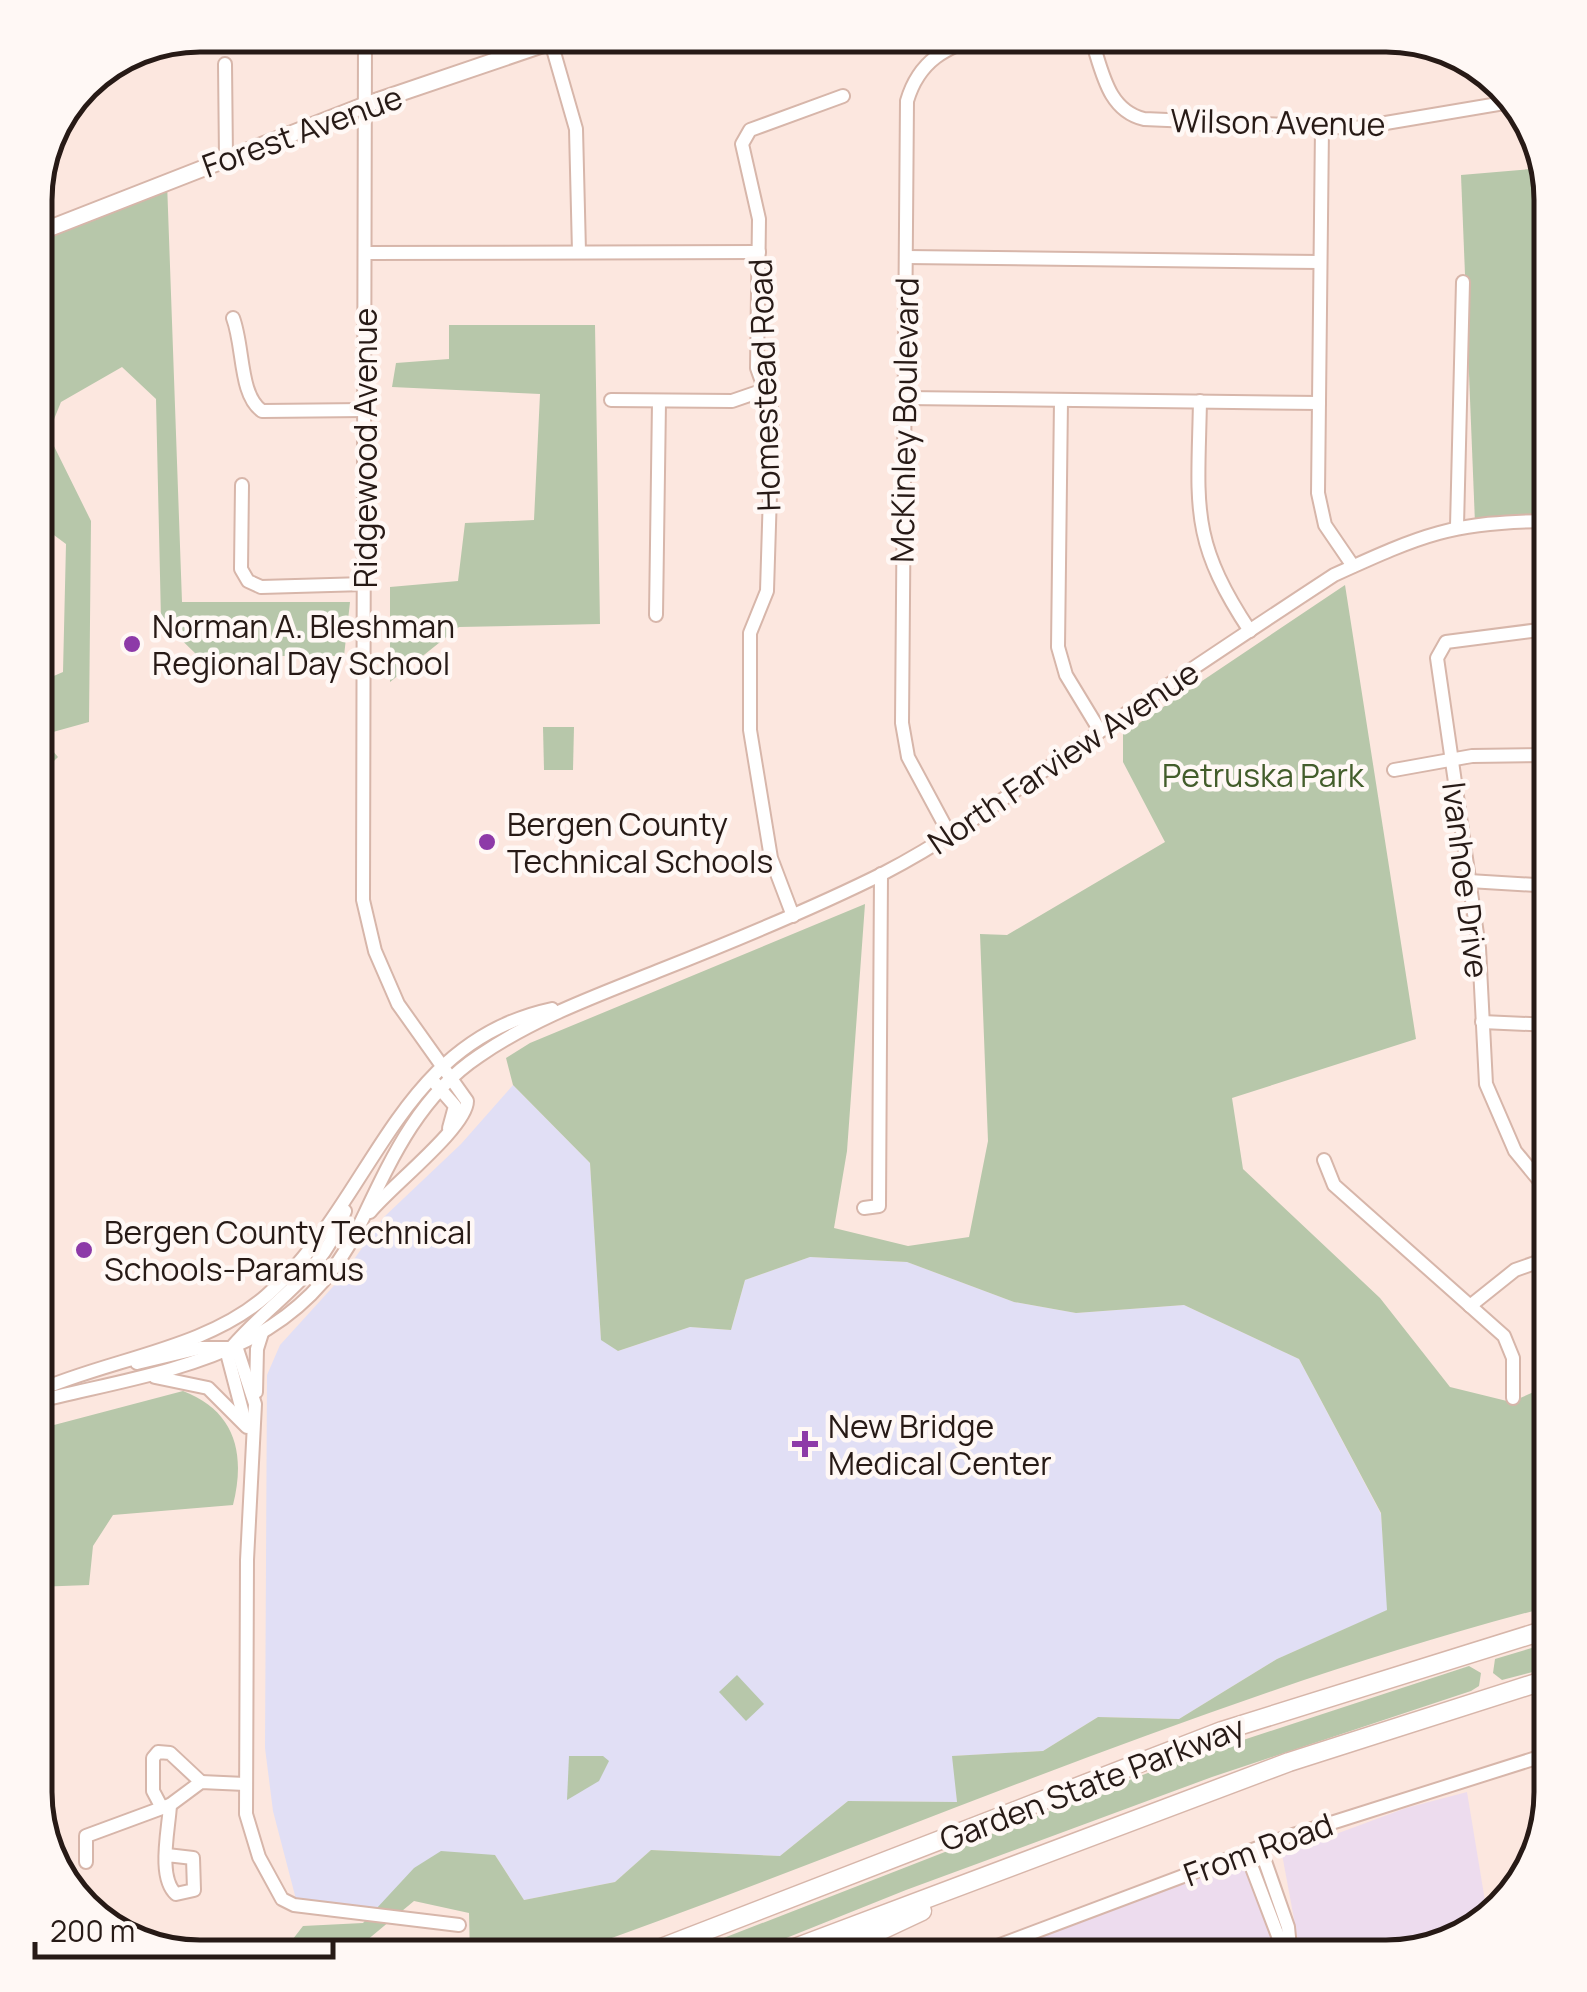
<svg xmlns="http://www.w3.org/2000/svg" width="1587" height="1992" font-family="Manrope,sans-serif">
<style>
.commercial{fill:#eddcee}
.medical{fill:#e1dff5}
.green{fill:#b7c7aa}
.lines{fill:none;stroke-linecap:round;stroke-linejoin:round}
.minor-casing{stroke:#d7b6aa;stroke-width:16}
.major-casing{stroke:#d7b6aa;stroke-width:19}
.highway-casing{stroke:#d7b6aa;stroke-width:21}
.minor{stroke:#fff;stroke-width:12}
.major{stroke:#fff;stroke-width:15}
.highway{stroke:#fff;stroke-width:18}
.poi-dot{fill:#8d3aa8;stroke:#fff8f5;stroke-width:4}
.labels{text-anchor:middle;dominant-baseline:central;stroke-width:9;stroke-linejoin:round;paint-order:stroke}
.street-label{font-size:32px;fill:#271a16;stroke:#fff8f5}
.poi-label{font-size:32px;fill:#271a16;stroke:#fff8f5;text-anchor:start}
.park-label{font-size:32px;fill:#435d2b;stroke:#fff8f5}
.rim{fill:none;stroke:#271a16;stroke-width:5}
</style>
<rect width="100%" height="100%" fill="#fce7df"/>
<!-- commercial -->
<g class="commercial">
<polygon points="1467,1792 1488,1919 1479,1929 1387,1957 1301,1957 1282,1854 1406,1808"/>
<polygon points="1246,1852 1286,1957 968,1957"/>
</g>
<!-- medical -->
<polygon class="medical" points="513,1085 590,1163 601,1339 618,1351 690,1327 731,1330 745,1280 810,1257 907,1262 1014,1302 1076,1313 1184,1305 1299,1359 1381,1514 1388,1610 1277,1659 1179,1719 1098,1717 1043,1751 953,1756 957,1802 848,1801 780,1856 651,1850 615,1882 524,1900 495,1855 370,1916 298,1907 273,1811 265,1748 267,1375 280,1345 340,1279 384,1217 461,1144"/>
<!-- green -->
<g class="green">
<polygon points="1542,168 1552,200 1552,521 1475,523 1461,175"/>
<polygon points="167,182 182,602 350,602 344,656 198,656 161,620 156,399 122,367 61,402 48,434 91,521 89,722 35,737 35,684 63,672 66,544 35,521 35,234"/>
<polygon points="449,325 595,325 600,624 459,627 390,682 390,587 458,581 465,523 534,520 540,394 392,387 396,363 449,359"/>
<path d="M1345,585L1416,1039L1232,1098L1243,1169L1380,1298L1450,1387L1511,1402L1552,1384V1606C1212,1694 890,1840 559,1957H470L469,1913L414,1901L360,1946L363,1957H279L303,1926L363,1923L414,1868L441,1851L495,1855L524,1900L615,1882L651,1850L780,1856L848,1801L957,1802L952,1756L1043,1751L1098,1717L1179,1719L1277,1659L1387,1610L1381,1513L1299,1359L1184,1305L1076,1313L1014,1302L907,1262L810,1257L745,1280L731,1330L690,1327L618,1351L601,1340L590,1163L513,1085L506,1058L530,1043L865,904L847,1151L834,1228L908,1246L969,1237L988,1141L980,934L1007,935L1165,842L1123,762V734Z"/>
<polygon points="543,727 574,727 573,770 544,770"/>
<polygon points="40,749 52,750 58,757 35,780 35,754"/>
<path d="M183,1391C235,1411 246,1453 233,1505L113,1515L93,1546L89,1585L35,1587V1430Z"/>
<polygon points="1552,1642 1552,1667 1502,1680 1493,1673 1495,1659"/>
<polygon points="1469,1666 1481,1673 1479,1686 1471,1691 1212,1777 906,1890 739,1957 675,1957 1176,1762"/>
<polygon points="737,1675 764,1704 746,1721 719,1692"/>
<polygon points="569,1756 603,1756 609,1761 599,1781 567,1800"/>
</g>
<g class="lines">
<defs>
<g id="minor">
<path d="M365,35L363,900L375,951L398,1004L467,1101C467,1127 390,1187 370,1212"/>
<path d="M1090,35C1102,68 1106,110 1144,119L1356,128L1516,101"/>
<polyline points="551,42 576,129 579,252"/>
<polyline points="225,64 226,158"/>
<polyline points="1322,127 1318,493 1325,525 1353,566"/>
<polyline points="1535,144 1535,158"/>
<polyline points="41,177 40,202 48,230"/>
<polyline points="366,253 759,252"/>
<polyline points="906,257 1320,262"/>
<path d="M233,318C244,347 239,395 262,411L366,410"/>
<polyline points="904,398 1319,403"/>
<polyline points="611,400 732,401 764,390"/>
<polyline points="1061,400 1058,647 1066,675 1100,731"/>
<path d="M1200,401C1198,506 1189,539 1250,631"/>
<polyline points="242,485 241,569 248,581 261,587 365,584"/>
<polyline points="1457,526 1463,282"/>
<polyline points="656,615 659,402"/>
<polyline points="35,616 46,615"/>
<polyline points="1539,630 1446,642 1437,658 1479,948 1486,1084 1515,1151 1552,1196"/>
<polyline points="1394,770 1472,756 1552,755"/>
<path d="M950,835L908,757L902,723L907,101C919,60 946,47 984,35"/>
<polyline points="1469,881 1552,886"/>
<polyline points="793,916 771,858 750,730 750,633 767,591 772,427 771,407 757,368 759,219 742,144 750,130 843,96"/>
<polyline points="1482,1022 1552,1025"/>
<polyline points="434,1082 455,1106 449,1128"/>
<polyline points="1324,1160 1334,1185 1504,1336 1513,1358 1513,1398"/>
<polyline points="864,1208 879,1206 881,874"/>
<polyline points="1470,1306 1515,1270 1552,1257"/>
<path d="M232,1347C274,1298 322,1276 345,1211"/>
<polyline points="237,1349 255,1404 247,1560 246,1814 259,1857 282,1899 294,1905 459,1925"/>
<polyline points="227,1353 244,1418"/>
<polyline points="137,1363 200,1348 235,1348"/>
<polyline points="155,1377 208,1388 247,1427"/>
<path d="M35,1392C108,1359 204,1350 266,1296C374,1202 394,1043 552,1009"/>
<polyline points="256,1392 257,1349 262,1333"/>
<path d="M35,1402C166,1369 296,1360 361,1222C391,1159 419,1096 479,1056C534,1018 596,996 658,971C734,941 810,910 884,873C954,837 1018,788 1083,743C1166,686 1250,630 1334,575C1422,535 1453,521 1552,521"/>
<polyline points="162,1808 153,1791 153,1758 158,1752 170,1753 201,1782"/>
<polyline points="1260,1847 1288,1927 1291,1957"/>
<polyline points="1246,1852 1286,1957"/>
<path d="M167,1855L193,1858L194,1890L176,1894C157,1877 169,1828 170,1805"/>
<polyline points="86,1862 86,1836 170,1805 201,1782 245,1784"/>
<polyline points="968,1957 1287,1837 1552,1753"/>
</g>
<polyline id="major" points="35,234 365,105 571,35"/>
<g id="highway">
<polyline points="638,1957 1222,1731 1552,1628"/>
<polyline points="771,1957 1289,1762 1552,1678"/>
<polyline points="824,1957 922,1911"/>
</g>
</defs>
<!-- minor casing -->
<use href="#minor" class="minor-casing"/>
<!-- major casing -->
<use href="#major" class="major-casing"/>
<!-- highway casing -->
<use href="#highway" class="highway-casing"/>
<!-- minor -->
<use href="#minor" class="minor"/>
<!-- major -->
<use href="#major" class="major"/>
<!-- highway -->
<use href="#highway" class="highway"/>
</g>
<!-- markers -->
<g class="poi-dot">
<circle cx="132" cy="644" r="10"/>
<circle cx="487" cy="842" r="10"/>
<circle cx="84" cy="1250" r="10"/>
<path d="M800 1429h10v10h10v10h-10v10h-10v-10h-10v-10h10z"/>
</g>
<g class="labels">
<!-- street labels -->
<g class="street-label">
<text transform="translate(1278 122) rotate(1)">Wilson Avenue</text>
<text transform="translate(302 131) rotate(-20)">Forest Avenue</text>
<text transform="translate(764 385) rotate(-92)">Homestead Road</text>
<text transform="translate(904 420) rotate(-89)">McKinley Boulevard</text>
<text transform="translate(365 448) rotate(-90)">Ridgewood Avenue</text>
<text transform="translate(1063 757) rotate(-34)">North Farview Avenue</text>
<text transform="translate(1466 880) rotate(83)">Ivanhoe Drive</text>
<text transform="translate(1092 1783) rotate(-21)">Garden State Parkway</text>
<text transform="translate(1258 1849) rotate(-20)">From Road</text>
</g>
<!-- poi labels -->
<g class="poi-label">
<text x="152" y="626">Norman A. Bleshman<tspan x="152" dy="37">Regional Day School</tspan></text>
<text x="507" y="824">Bergen County<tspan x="507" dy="37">Technical Schools</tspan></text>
<text x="104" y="1232">Bergen County Technical<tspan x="104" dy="37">Schools-Paramus</tspan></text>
<text x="828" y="1426">New Bridge<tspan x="828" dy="37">Medical Center</tspan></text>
</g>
<!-- park labels -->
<g class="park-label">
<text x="1263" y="775">Petruska Park</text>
</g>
</g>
<!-- crop -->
<path d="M0 0H1587V1992H0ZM200 52H1386A148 148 0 0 1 1534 200V1792A148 148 0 0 1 1386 1940H200A148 148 0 0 1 52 1792V200A148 148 0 0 1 200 52Z" fill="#fff8f5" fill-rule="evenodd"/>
<path class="rim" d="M200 52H1386A148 148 0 0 1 1534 200V1792A148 148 0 0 1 1386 1940H200A148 148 0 0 1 52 1792V200A148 148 0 0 1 200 52Z"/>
<!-- scale -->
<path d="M35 1942v15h298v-15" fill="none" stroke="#271a16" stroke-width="5"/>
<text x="50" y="1942" font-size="30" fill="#271a16" stroke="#fff8f5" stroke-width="8" paint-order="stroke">200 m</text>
</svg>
